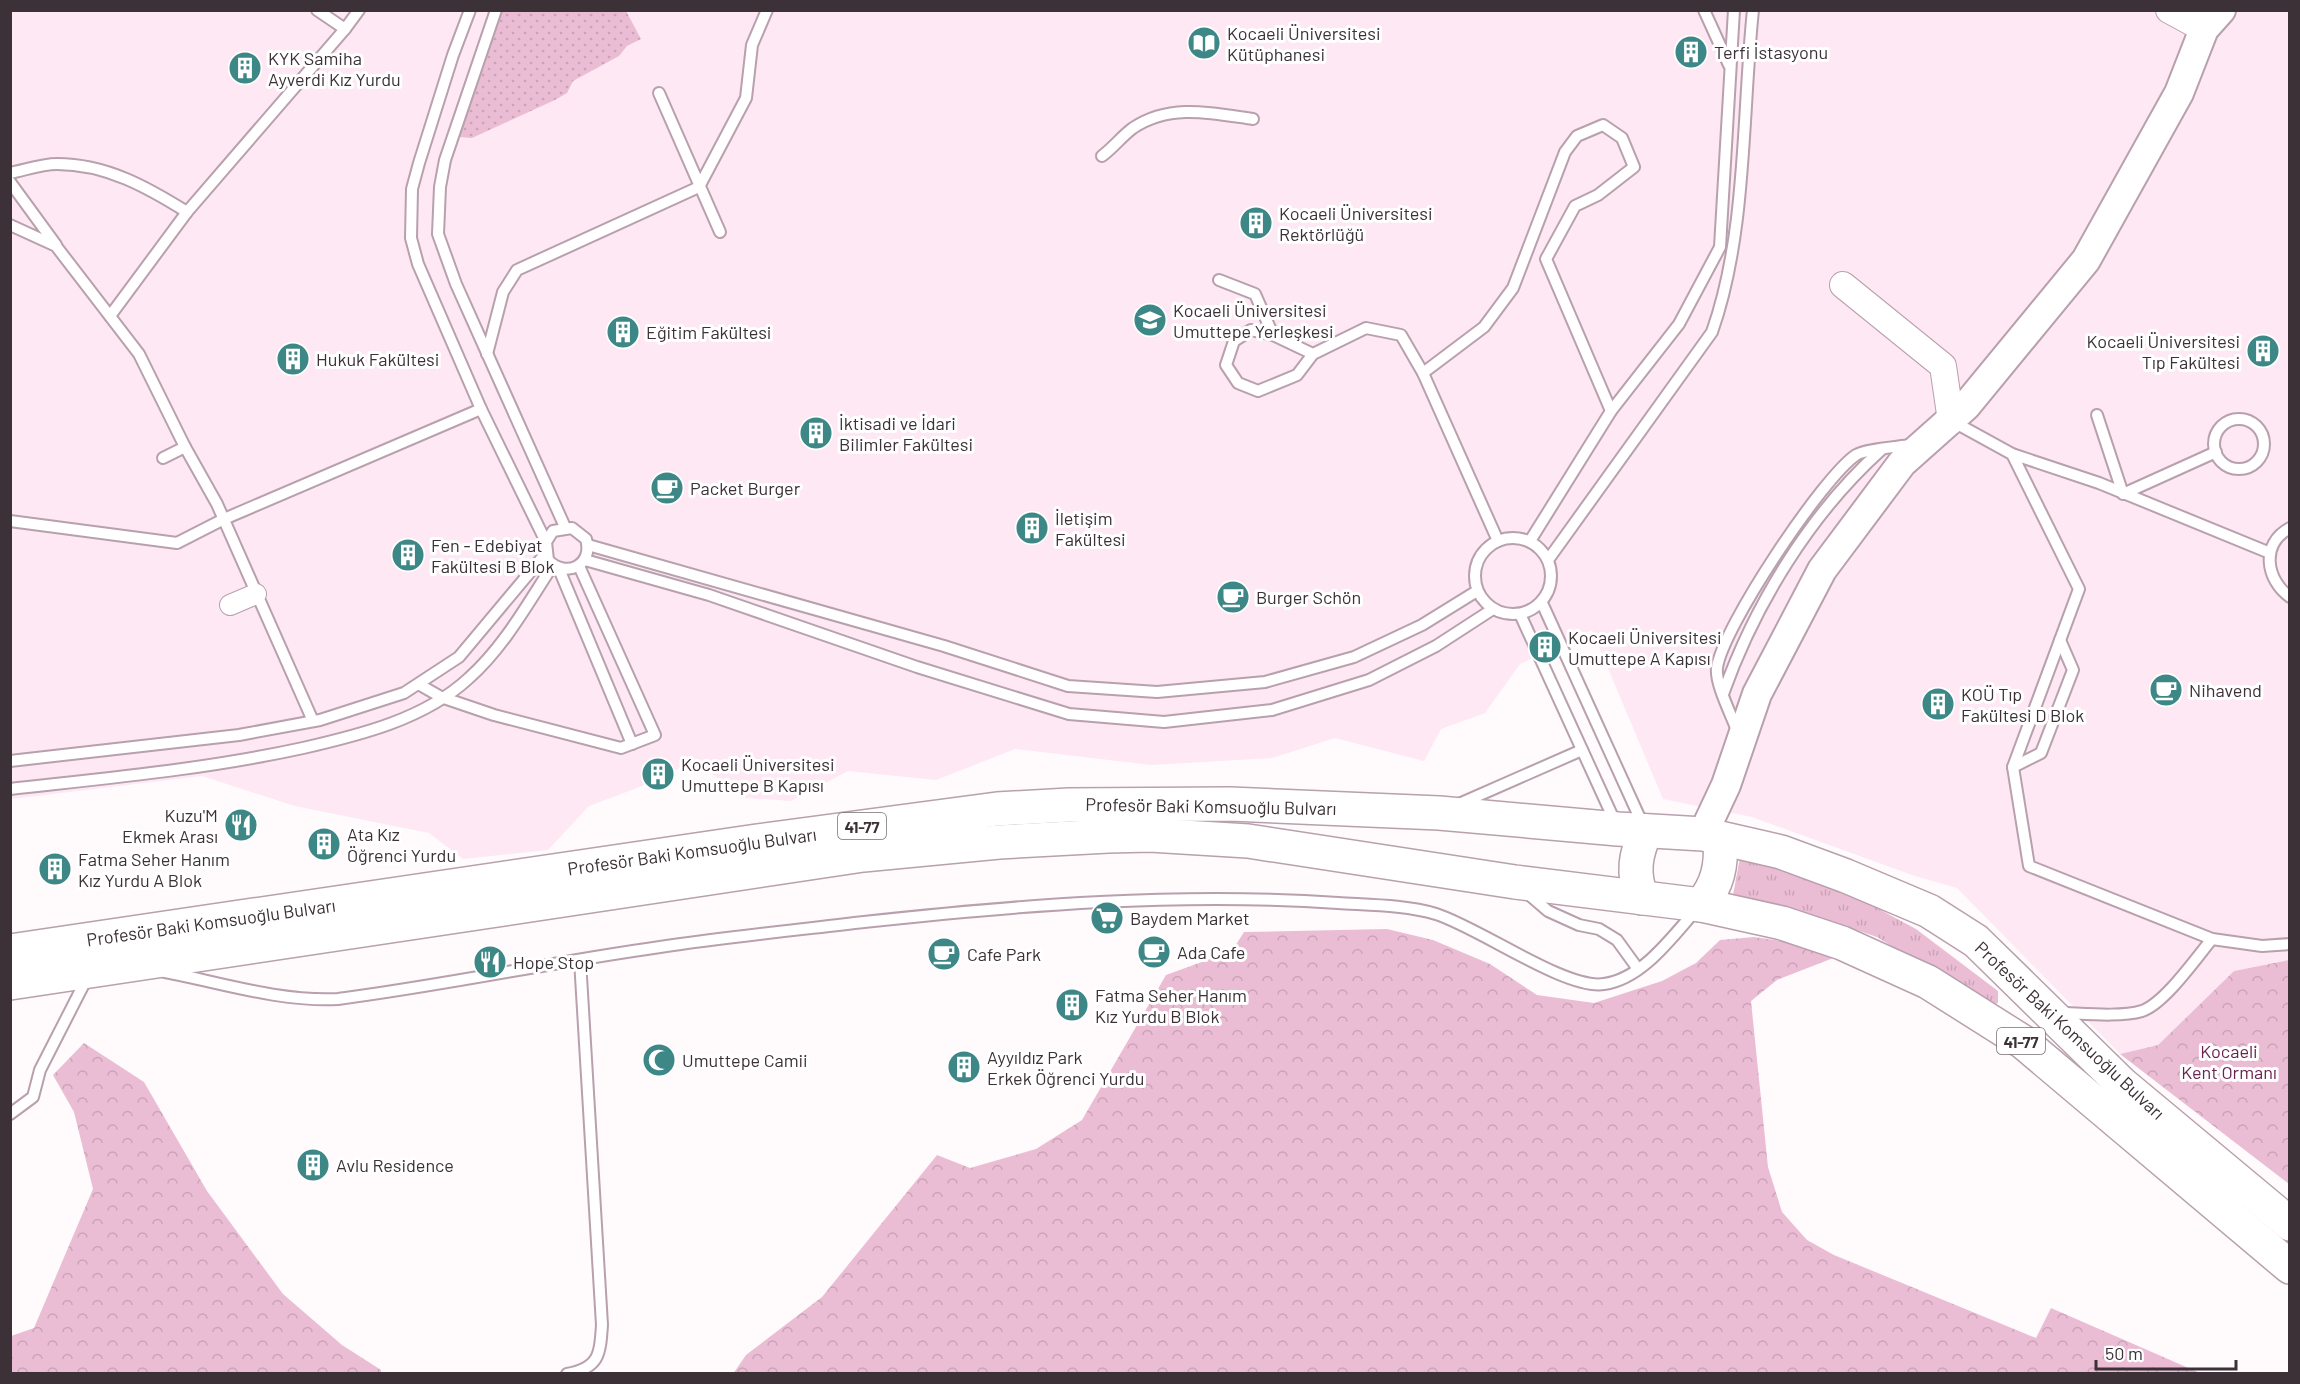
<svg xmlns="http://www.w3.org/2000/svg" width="2300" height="1384" font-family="Barlow,sans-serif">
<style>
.built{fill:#fde8f3}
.grass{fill:url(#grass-tufts)}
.forest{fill:url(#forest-crowns)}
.park{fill:url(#park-dots)}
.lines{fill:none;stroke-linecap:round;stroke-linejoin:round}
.service-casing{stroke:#b8a0ad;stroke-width:14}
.minor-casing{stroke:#b8a0ad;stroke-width:22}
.tertiary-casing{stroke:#b8a0ad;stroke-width:28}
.secondary-casing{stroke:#b8a0ad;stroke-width:32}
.trunk-casing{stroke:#b8a0ad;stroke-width:36}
.service{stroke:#fff;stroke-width:10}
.minor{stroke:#fff;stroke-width:20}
.tertiary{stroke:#fff;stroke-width:26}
.secondary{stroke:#fff;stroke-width:28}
.trunk{stroke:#fff;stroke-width:33}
.labels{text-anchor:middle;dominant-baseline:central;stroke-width:6;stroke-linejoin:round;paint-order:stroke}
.shield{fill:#fff;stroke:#766f73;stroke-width:1.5}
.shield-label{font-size:16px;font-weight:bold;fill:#3b3137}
.poi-label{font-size:18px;fill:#3b3137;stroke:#fff;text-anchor:start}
.street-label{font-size:18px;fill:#3b3137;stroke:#fff}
.park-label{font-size:18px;fill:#6b2250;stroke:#fff}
</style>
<defs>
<pattern id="grass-tufts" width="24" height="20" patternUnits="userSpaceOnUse" patternTransform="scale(1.5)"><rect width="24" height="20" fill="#ebbdd5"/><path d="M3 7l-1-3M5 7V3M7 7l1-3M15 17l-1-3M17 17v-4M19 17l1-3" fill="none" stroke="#caa3b7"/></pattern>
<pattern id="forest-crowns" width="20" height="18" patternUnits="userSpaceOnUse" patternTransform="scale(1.5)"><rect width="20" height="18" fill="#ebbdd5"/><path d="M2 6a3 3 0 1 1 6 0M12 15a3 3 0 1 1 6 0" fill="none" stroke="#caa3b7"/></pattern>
<pattern id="park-dots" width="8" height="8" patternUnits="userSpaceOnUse" patternTransform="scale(1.5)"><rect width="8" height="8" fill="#ebbdd5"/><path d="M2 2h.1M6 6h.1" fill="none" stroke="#caa3b7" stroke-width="1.8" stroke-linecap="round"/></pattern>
</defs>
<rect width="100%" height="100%" fill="#fffafc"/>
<!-- built -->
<polygon class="built" points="10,11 2289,11 2289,960 2234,971 2158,1045 2120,1054 1957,888 1915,876 1752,817 1663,799 1592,630 1520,664 1485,713 1441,729 1424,761 1335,738 1272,758 1151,765 1015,749 936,780 848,771 791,801 745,798 695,761 637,788 589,806 548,850 463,859 429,833 295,806 202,776 11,799"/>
<!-- grass -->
<polygon class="grass" points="1741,852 1838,887 1916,929 1998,991 1998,1003 1989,1006 1981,1002 1877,937 1815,916 1733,895"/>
<!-- forest -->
<g class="forest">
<polygon points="1387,929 1433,940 1490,964 1537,995 1594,1003 1662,981 1696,963 1720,940 1754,937 1822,947 1841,955 1777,980 1751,1001 1768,1167 1782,1212 1807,1240 1834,1255 2036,1338 2051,1308 2200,1373 733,1374 746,1355 822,1297 937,1155 970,1168 1036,1149 1082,1120 1166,975 1232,951 1244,932"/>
<polygon points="2289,960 2290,960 2289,1184 2120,1054 2158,1045 2234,971"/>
<polygon points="84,1043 144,1082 207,1191 283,1294 342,1345 381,1370 381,1373 11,1373 11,1336 34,1328 93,1189 74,1112 53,1075"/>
</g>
<!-- park -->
<polygon class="park" points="502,11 626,11 641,39 627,46 619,56 573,81 567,93 555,100 472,138 459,137"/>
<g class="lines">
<defs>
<g id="service">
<polyline points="317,10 345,29 359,10"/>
<path d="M470,10L453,55L419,163L412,189L411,238L418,264L481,409L546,542L548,560C566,579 594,565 586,539L572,528L553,531L546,542"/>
<polyline points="496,10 445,160 440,187 438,234 456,284 565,527"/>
<polyline points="1704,10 1729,65"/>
<polyline points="659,93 720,232"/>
<path d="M1102,156C1114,147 1122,136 1133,128C1170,103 1212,113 1253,119"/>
<path d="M10,173C25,170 42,164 57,164C106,164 147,187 187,212"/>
<polyline points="10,182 56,245"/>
<polyline points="10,225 56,246 139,354 185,447 217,504 313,721"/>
<polyline points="1219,280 1255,294 1273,335"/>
<polyline points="110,316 187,212 345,29"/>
<polyline points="487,354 503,292 517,270 699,187 746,98 752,45 767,10"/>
<polyline points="1313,354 1297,375 1258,391 1238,383 1226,365 1234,341 1251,330 1273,335 1313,354 1366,328 1401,335 1423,373 1498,541"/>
<polyline points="1423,373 1484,327 1513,288 1565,152 1577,136 1603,125 1622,138 1634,167 1598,195 1575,206 1546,259 1611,411"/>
<polyline points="2097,415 2123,494 2216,452"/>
<circle cx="2239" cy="444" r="25"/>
<polyline points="1952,421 2012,454 2099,483 2270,553"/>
<polyline points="2012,454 2079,589 2013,767 2029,866 2212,939 2262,946 2290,944"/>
<polyline points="163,458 185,447"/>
<polyline points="10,521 177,543 224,519 481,409"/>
<path d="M2290,528C2260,544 2266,580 2290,597"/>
<circle cx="1513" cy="576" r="38"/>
<polyline points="1530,541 1611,411 1679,324 1720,247 1734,10"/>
<polyline points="588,545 944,646 1068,686 1157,692 1265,682 1354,657 1422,625 1477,591"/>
<polyline points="585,560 709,595 917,667 1069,714 1164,722 1272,710 1369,680 1436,646 1493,609"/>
<path d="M1548,560L1712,332C1747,233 1742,115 1753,10"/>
<polyline points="559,569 632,744"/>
<polyline points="1542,603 1643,825"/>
<polyline points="1520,614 1616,824"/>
<polyline points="420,685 441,697 494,715 621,748 655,735 579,566"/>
<path d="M1723,694C1755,604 1810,514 1881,450"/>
<path d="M1738,733C1732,716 1715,684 1717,668C1722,628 1823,477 1856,455C1865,449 1898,447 1910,445"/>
<polyline points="10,761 239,735 320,720 404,693 459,657 546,553"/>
<polyline points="2013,767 2041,753 2073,670 2060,640"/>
<path d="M10,789C108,778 207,769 303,748C360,735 425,719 469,678C504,647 528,603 553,565"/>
<polyline points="1459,804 1582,750"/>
<polyline points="1526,892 1548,911 1579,925 1599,929 1617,940 1638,969"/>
<path d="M165,972C223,983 280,1002 338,999C446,985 553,962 660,947C728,937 796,930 864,922C1021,905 1179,892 1338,903C1369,905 1406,905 1436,914C1480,928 1566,990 1604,984C1642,979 1672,937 1696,910"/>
<path d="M2067,1013C2088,1014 2122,1017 2142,1011C2165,1003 2196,958 2212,939"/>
<polyline points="10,1114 33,1097 40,1070 88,976"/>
<path d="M567,1374C599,1368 600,1355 602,1325L580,960"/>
</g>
<polyline id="minor" points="230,605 256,594"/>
<g id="tertiary">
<polyline points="2169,10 2204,29"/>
<polyline points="1843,285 1943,366 1951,421"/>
</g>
<polyline id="secondary" points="1703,834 1726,785 1757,694 1822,570 1902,463 1966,406 2086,260 2179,93 2204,29 2221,10"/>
<g id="trunk">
<path d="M1642,898C1632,874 1635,855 1646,831"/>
<path d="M1701,905C1718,885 1722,865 1720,839"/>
<polyline points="10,951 757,841 997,809 1069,805 1230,804 1439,813 1618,829 1703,834 1781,852 1846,876 1929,911 1976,941 2122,1084 2290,1224"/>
<polyline points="10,983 863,855 999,842 1108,836 1150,835 1248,841 1515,882 1701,905 1782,923 1842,943 1928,982 2023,1042 2290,1267"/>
</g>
</defs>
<!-- service casing -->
<use href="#service" class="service-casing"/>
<!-- minor casing -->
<use href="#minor" class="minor-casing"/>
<!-- tertiary casing -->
<use href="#tertiary" class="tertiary-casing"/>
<!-- secondary casing -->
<use href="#secondary" class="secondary-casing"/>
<!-- trunk casing -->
<use href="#trunk" class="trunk-casing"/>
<!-- service -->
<use href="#service" class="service"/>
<!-- minor -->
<use href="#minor" class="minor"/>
<!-- tertiary -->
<use href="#tertiary" class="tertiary"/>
<!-- secondary -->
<use href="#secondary" class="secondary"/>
<!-- trunk -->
<use href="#trunk" class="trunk"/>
</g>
<!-- icons -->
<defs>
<symbol id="library-disc" viewBox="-11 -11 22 22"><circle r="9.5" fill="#3e8787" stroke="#fff"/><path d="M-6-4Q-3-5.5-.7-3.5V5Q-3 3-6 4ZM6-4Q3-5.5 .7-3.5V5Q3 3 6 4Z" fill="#fff"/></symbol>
<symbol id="building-disc" viewBox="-11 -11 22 22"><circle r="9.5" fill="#3e8787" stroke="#fff"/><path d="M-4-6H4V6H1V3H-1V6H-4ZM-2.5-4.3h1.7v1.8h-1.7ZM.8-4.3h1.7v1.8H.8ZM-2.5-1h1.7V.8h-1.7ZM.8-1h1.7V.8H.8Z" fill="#fff"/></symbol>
<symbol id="university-disc" viewBox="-11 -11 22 22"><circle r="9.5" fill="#3e8787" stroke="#fff"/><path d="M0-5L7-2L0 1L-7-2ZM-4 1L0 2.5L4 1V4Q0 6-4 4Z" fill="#fff"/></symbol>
<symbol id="cafe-disc" viewBox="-11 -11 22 22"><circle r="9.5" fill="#3e8787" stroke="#fff"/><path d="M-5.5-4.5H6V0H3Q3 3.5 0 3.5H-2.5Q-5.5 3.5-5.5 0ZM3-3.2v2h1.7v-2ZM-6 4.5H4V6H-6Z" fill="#fff"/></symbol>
<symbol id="restaurant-disc" viewBox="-11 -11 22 22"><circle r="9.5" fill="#3e8787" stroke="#fff"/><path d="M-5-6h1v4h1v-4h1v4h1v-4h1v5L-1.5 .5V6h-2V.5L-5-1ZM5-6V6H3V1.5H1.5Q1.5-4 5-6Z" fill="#fff"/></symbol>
<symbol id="supermarket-disc" viewBox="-11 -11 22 22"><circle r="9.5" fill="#3e8787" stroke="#fff"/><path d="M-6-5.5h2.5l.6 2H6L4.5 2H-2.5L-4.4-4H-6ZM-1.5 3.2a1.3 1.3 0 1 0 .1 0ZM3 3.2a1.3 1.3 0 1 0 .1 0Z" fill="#fff"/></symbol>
<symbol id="mosque-disc" viewBox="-11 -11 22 22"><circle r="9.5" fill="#3e8787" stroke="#fff"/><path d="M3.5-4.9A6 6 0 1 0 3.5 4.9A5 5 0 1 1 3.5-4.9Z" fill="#fff"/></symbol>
</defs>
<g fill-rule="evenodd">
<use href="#library-disc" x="1185" y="24" width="38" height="38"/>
<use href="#building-disc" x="1672" y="33" width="38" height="38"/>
<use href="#building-disc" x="226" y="49" width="38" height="38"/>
<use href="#building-disc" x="1237" y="204" width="38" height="38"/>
<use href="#university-disc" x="1131" y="301" width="38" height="38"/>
<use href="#building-disc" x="604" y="313" width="38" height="38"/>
<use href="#building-disc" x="2244" y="332" width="38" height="38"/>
<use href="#building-disc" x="274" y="340" width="38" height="38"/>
<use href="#building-disc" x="797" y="414" width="38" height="38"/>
<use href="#cafe-disc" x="648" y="469" width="38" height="38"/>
<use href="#building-disc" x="1013" y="509" width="38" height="38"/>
<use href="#building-disc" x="389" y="536" width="38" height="38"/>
<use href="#cafe-disc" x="1214" y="578" width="38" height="38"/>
<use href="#building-disc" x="1526" y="628" width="38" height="38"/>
<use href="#cafe-disc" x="2147" y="671" width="38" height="38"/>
<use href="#building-disc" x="1919" y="685" width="38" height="38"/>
<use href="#building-disc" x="639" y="755" width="38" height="38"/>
<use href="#restaurant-disc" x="222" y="806" width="38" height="38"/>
<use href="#building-disc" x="305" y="825" width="38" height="38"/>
<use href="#building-disc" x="36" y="850" width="38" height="38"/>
<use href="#supermarket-disc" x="1088" y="899" width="38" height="38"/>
<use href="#cafe-disc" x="1135" y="933" width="38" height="38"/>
<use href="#cafe-disc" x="925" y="935" width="38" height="38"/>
<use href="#restaurant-disc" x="471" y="943" width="38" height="38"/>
<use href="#building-disc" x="1053" y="986" width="38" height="38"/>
<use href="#mosque-disc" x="640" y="1041" width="38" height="38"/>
<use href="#building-disc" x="945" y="1048" width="38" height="38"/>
<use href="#building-disc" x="294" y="1146" width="38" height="38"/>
</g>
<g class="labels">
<!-- shield labels -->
<g class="shield">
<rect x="838" y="813" width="48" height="26" rx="4.5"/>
<rect x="1997" y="1028" width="48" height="26" rx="4.5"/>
</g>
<g class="shield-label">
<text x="862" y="826">41-77</text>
<text x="2021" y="1041">41-77</text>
</g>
<!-- poi labels -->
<g class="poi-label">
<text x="1227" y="33">Kocaeli Üniversitesi<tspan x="1227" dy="21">Kütüphanesi</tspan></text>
<text x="1714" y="52">Terfi İstasyonu</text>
<text x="268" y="58">KYK Samiha<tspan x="268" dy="21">Ayverdi Kız Yurdu</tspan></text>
<text x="1279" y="213">Kocaeli Üniversitesi<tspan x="1279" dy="21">Rektörlüğü</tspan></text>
<text x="1173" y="310">Kocaeli Üniversitesi<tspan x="1173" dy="21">Umuttepe Yerleşkesi</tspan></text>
<text x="646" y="332">Eğitim Fakültesi</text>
<text x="2240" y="341" text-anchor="end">Kocaeli Üniversitesi<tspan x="2240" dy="21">Tıp Fakültesi</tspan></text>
<text x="316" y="359">Hukuk Fakültesi</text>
<text x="839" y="423">İktisadi ve İdari<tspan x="839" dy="21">Bilimler Fakültesi</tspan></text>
<text x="690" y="488">Packet Burger</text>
<text x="1055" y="518">İletişim<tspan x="1055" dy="21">Fakültesi</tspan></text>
<text x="431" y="545">Fen - Edebiyat<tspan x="431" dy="21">Fakültesi B Blok</tspan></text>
<text x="1256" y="597">Burger Schön</text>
<text x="1568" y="637">Kocaeli Üniversitesi<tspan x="1568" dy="21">Umuttepe A Kapısı</tspan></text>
<text x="2189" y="690">Nihavend</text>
<text x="1961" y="694">KOÜ Tıp<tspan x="1961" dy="21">Fakültesi D Blok</tspan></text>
<text x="681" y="764">Kocaeli Üniversitesi<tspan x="681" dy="21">Umuttepe B Kapısı</tspan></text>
<text x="218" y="815" text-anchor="end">Kuzu'M<tspan x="218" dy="21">Ekmek Arası</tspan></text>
<text x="347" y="834">Ata Kız<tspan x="347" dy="21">Öğrenci Yurdu</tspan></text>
<text x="78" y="859">Fatma Seher Hanım<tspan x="78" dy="21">Kız Yurdu A Blok</tspan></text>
<text x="1130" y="918">Baydem Market</text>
<text x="1177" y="952">Ada Cafe</text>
<text x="967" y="954">Cafe Park</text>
<text x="513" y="962">Hope Stop</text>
<text x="1095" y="995">Fatma Seher Hanım<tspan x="1095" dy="21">Kız Yurdu B Blok</tspan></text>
<text x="987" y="1057">Ayyıldız Park<tspan x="987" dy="21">Erkek Öğrenci Yurdu</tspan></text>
<text x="682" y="1060">Umuttepe Camii</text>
<text x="336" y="1165">Avlu Residence</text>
</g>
<!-- street labels -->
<g class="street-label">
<text transform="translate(1211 806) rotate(1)">Profesör Baki Komsuoğlu Bulvarı</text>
<text transform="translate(692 851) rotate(-8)">Profesör Baki Komsuoğlu Bulvarı</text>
<text transform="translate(211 922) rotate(-8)">Profesör Baki Komsuoğlu Bulvarı</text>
<text transform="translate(2070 1030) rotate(43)">Profesör Baki Komsuoğlu Bulvarı</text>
</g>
<!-- park labels -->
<g class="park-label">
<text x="2229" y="1051">Kocaeli<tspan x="2229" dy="21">Kent Ormanı</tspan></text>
</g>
</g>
<!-- border -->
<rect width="2300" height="1384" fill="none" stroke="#3b3137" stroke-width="24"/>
<!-- scale -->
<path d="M2096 1360v9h140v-9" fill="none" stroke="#3b3137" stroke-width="3"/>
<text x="2105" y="1360" font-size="18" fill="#3b3137" stroke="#ffffff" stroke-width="4.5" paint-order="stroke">50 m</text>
</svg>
